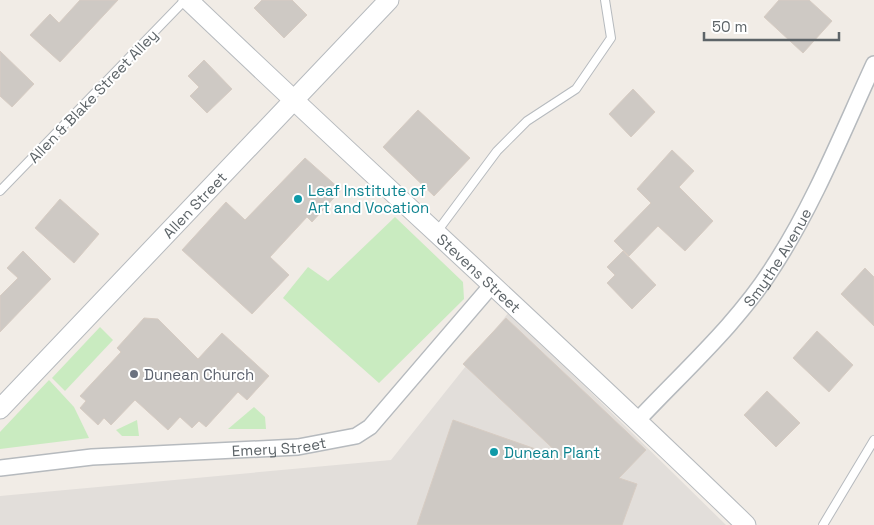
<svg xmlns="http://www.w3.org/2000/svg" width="874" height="525" font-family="'Space Grotesk',sans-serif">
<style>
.industrial{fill:#e2deda}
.green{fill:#c9ebc0}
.building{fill:#cec9c4;stroke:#d7ccc3}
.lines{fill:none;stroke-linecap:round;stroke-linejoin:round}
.service-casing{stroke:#b6babe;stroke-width:10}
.minor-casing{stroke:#b6babe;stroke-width:18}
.tertiary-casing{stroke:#b6babe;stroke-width:21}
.service{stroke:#fff;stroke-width:8}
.minor{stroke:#fff;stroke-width:15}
.tertiary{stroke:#fff;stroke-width:19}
.culture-dot{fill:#0f9aa8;stroke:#fff;stroke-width:2}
.worship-dot{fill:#6b7280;stroke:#fff;stroke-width:2}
.labels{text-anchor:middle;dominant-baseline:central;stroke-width:4;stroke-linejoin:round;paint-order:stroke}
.street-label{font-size:15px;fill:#5d6468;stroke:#fff}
.culture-label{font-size:15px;fill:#0d838f;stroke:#fff;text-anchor:start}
.worship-label{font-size:15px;fill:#5b616d;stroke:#fff;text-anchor:start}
</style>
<rect width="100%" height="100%" fill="#f1ece6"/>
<!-- industrial -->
<polygon class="industrial" points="509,312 726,525 0,525 0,496 391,460"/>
<!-- green -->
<g class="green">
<polygon points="395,217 463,282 464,299 379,383 283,298 308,267 328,281"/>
<polygon points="100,327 113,340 65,391 52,378"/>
<polygon points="49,380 74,407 89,438 0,449 0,432"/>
<polygon points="254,407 265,417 266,429 228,429"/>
<polygon points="137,420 139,436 122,436 116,430"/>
</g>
<!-- building -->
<g class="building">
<polygon points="80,0 118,0 60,62 30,35 50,14 59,23"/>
<polygon points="262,0 292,0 307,15 284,38 254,8"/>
<polygon points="779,0 809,0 832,21 803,53 764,17"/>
<polygon points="0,51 34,84 12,107 0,96"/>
<polygon points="204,60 232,89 207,113 190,96 199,87 188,76"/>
<polygon points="633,89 655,112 631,137 609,114"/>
<polygon points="418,110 470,158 434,196 383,147"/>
<polygon points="672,150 694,171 679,187 713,221 685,251 658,226 629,256 614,241 651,203 637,189"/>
<polygon points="305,158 341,190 312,222 307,217 270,257 289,275 252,314 182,250 226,202 245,220"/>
<polygon points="60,199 99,234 74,263 35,228"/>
<polygon points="23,251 51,279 0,332 0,296 18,278 7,268"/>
<polygon points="623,251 656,285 632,309 607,283 615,275 607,267"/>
<polygon points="865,268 874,277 874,326 841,294"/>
<polygon points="144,318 158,319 198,359 222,333 269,376 247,400 238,392 206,427 199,421 192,428 180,417 168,430 135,400 111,425 104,418 98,425 80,408 86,401 80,396 121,352 117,348"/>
<polygon points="506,318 646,450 619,478 637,484 622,525 417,525 453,420 564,459 463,364"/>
<polygon points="817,331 853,365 829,392 793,358"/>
<polygon points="767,391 800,423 776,447 744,415"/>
</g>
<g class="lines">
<defs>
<g id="service">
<polyline points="0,191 185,0"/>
<polyline points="436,233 497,151 527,121 576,89 611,38 605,0"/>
<polyline points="823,525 874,440"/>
</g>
<g id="minor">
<path id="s1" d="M638,420C684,371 740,321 775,264C815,202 843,131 874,64"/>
<path id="s2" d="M0,468L92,457L298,447L356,436L370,427L491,286"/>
</g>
<g id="tertiary">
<path id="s3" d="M188,0C373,177 563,347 746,525"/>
<path id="s4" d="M0,409L389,0"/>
</g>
</defs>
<!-- service casing -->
<use href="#service" class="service-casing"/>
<!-- minor casing -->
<use href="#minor" class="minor-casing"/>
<!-- tertiary casing -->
<use href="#tertiary" class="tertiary-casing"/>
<!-- service -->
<use href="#service" class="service"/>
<!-- minor -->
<use href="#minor" class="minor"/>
<!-- tertiary -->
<use href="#tertiary" class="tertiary"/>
</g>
<!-- markers -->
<g class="culture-dot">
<circle cx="298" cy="199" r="5"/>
<circle cx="494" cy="452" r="5"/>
</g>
<circle class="worship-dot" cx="134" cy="374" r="5"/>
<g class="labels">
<!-- street labels -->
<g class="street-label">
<text transform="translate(93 96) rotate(-46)">Allen &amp; Blake Street Alley</text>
<text stroke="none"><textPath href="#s4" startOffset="282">Allen Street</textPath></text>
<text stroke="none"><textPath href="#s1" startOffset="215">Smythe Avenue</textPath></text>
<text stroke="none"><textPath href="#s3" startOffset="399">Stevens Street</textPath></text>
<text stroke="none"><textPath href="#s2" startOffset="280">Emery Street</textPath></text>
</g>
<!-- culture labels -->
<g class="culture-label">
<text x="308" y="190">Leaf Institute of<tspan x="308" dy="17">Art and Vocation</tspan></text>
<text x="504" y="452">Dunean Plant</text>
</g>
<!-- worship labels -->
<g class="worship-label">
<text x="144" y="374">Dunean Church</text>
</g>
</g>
<!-- scale -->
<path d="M704 32v8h135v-8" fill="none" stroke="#5d6468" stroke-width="2.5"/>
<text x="712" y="32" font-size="15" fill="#5d6468" stroke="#ffffff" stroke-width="4" paint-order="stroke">50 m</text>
</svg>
